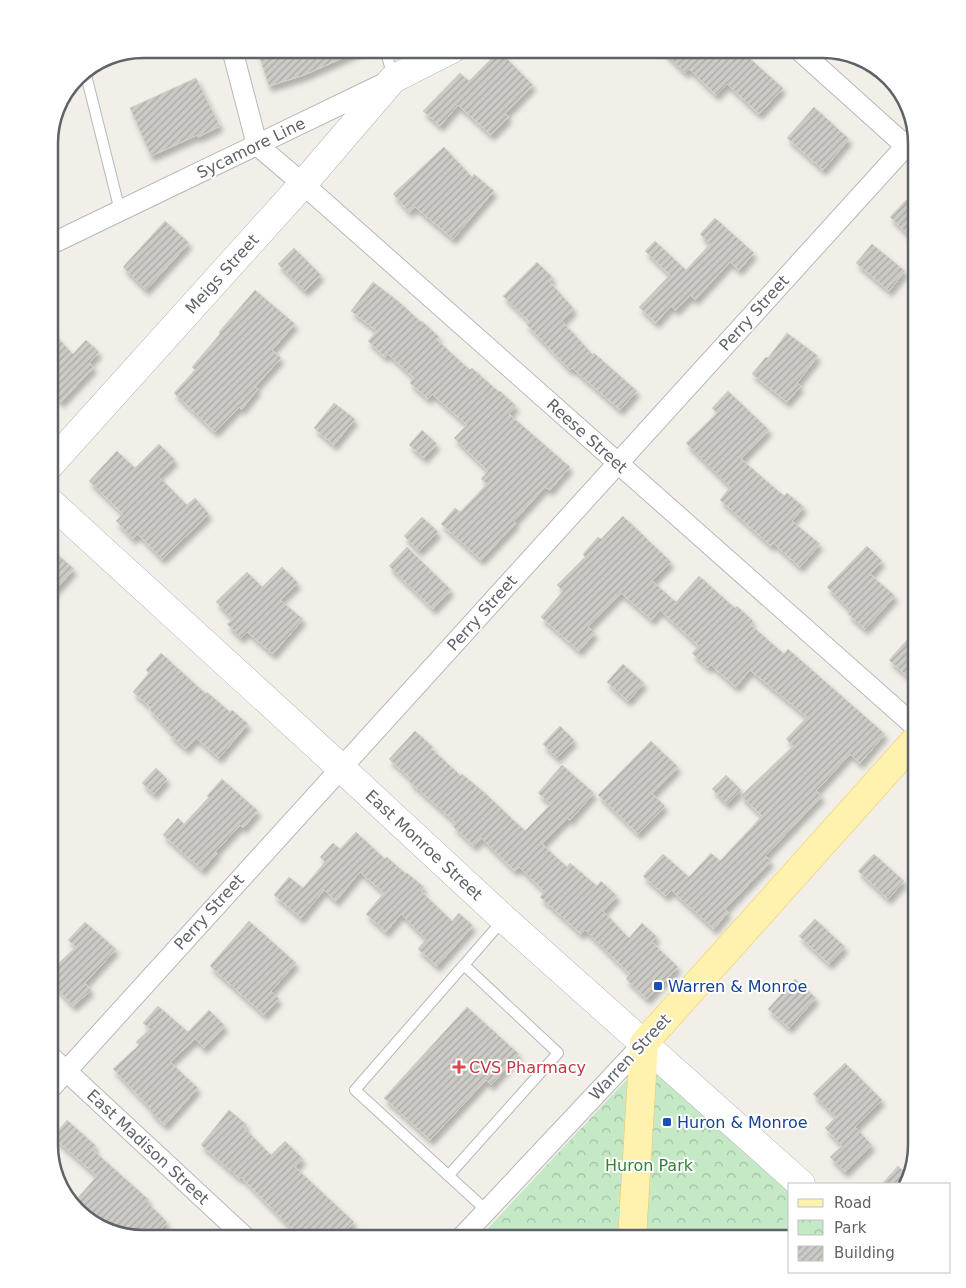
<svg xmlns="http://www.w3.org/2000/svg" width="966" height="1288" font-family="'DejaVu Sans',sans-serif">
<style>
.park{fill:url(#park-crowns)}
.pitch{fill:#c5e8c5}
.building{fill:url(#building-hatch);stroke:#d6d1c6;filter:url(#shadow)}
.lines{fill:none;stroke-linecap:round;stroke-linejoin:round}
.lane-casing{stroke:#b5b8bc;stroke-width:12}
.street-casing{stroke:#b5b8bc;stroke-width:22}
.secondary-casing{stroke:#b6babf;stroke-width:29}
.primary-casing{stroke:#f2c960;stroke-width:29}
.lane{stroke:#fff;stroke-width:10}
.street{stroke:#fff;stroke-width:20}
.secondary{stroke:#fff;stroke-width:28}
.primary{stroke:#fff2af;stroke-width:28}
.transit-dot{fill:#1a4fb4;stroke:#fff;stroke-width:2}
.health-dot{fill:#e0444e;stroke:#fff;stroke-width:2}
.labels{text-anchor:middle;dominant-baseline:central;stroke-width:4;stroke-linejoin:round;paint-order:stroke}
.street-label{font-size:16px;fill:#5f6368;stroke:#fff}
.transit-label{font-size:16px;fill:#164399;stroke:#fff;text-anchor:start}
.health-label{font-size:16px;fill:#be3a42;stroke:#fff;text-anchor:start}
.park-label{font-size:16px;fill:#348238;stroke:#fff}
.rim{fill:none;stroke:#5f6368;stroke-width:2.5}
</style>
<defs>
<pattern id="park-crowns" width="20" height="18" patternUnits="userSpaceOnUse" patternTransform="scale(1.25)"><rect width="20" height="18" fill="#c5e8c5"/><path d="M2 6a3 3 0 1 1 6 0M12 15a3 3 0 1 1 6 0" fill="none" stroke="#a3c0a4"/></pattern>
<pattern id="building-hatch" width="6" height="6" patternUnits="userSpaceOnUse" patternTransform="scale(1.25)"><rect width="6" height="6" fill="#cccac5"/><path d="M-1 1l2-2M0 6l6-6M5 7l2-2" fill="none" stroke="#a9a8a4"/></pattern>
<filter id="shadow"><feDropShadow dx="3" dy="5.5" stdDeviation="2.5" flood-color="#0004"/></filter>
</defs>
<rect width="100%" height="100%" fill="#f1efe8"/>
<!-- park -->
<polygon class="park" points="644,1061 790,1188 790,1239 478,1239"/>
<!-- pitch -->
<polygon class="pitch" points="786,1216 790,1219 790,1239 767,1239"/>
<!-- building -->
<g class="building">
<polygon points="257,49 363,49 304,75 269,86"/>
<polygon points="661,49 739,49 783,88 759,114 727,84 716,95 689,69 685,73"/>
<polygon points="499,51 533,85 505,114 509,117 491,135 458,105 440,126 423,111 460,73 469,81"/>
<polygon points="196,78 220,126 198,137 197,135 151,156 130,108"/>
<polygon points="814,107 849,139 823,170 787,138"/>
<polygon points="444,147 472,177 474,174 494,191 453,239 415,207 409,212 393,194"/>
<polygon points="906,200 917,211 917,243 890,217"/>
<polygon points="715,218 754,253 739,270 730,262 695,300 691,295 676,310 671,306 656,323 639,307 670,275 645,251 655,241 686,270 710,244 700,234"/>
<polygon points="165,221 189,243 146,290 123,267"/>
<polygon points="872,244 905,271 889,291 856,263"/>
<polygon points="294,248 321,275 305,291 278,264"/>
<polygon points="537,262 553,278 549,281 574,309 562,321 593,355 594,353 637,391 620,410 572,368 570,370 526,324 529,321 503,296"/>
<polygon points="373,282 399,302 421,322 422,321 439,337 436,339 470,370 472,368 499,392 500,391 516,406 509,414 570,467 550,490 545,487 514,521 516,523 481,560 441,524 455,508 460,512 487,484 481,479 488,471 454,438 467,425 432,394 428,399 410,383 414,378 388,354 385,357 368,341 377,331 351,311"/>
<polygon points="255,290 295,324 272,350 281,358 255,387 258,389 242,409 239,407 215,432 174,393 195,370 192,367 220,334 219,332"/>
<polygon points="49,329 73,354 86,340 99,352 89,363 94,367 61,402 49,391"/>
<polygon points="787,333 818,356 797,383 801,386 787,402 752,374 766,357 768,358"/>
<polygon points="728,391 769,430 741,459 784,496 787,493 804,507 792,521 820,544 800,567 773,543 771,546 720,500 730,487 686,443 717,413 712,408"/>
<polygon points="334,403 355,419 334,445 314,428"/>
<polygon points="422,430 437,444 424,458 409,445"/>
<polygon points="159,444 175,460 158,476 187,505 195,498 209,514 162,559 138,534 133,539 116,521 123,514 89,481 117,451 135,468"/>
<polygon points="623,516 671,562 652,581 676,602 699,576 735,608 737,606 753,621 750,624 784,654 788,649 885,734 860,763 850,754 816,791 822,796 765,856 771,861 725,909 728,912 714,929 671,890 666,896 643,876 663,854 689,877 711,853 720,861 762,816 741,796 793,746 786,739 807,717 750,670 736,687 711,665 708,668 692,653 699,646 660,610 652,620 621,593 588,627 595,633 579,651 541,617 563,591 557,585 585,557 583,554 598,537 601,539"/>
<polygon points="422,517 438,532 419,551 404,536"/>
<polygon points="867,546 882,561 870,574 895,596 865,629 848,614 851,611 827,587"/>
<polygon points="49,547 74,569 49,597"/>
<polygon points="407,547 451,590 433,609 389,566"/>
<polygon points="282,567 298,583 280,600 303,619 273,654 247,632 241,638 227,624 233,619 216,602 247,572 262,587"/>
<polygon points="907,640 917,650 917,685 889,660"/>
<polygon points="161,653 206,694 207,692 230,712 232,710 248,724 219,758 196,738 186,749 169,734 171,732 149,709 151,708 133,692 149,673 146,670"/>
<polygon points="623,664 644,683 628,701 607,682"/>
<polygon points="560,726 574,740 557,758 543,744"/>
<polygon points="415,731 433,747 432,749 461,776 462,774 486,794 525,831 551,804 538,793 562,765 594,793 570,820 567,818 542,844 567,867 570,863 597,886 601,881 617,896 603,911 629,938 642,923 657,937 652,942 678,967 647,999 626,979 630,974 585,930 581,934 540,897 545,892 519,867 515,871 481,838 474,846 453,826 456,823 409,781 411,779 389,759"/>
<polygon points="651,741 678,767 652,794 665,806 638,834 598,795"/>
<polygon points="156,768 167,779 154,794 142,783"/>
<polygon points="726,775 741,790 727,804 712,789"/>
<polygon points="222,779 258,811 243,828 240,825 215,852 217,853 202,870 163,835 178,818 184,824 209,797 207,796"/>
<polygon points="356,832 385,859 387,857 406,874 407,873 424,887 421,891 452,921 459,913 473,926 437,966 418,949 426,939 401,914 386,932 366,914 384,893 360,872 336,901 324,890 301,918 274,895 289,877 303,888 325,862 320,857 333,843 340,849"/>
<polygon points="874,854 904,881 888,899 858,871"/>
<polygon points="815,919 845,947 829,964 799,936"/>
<polygon points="249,921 296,963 271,991 279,999 264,1015 210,966"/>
<polygon points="85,922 116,949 85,983 91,990 73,1006 49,980 49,972 76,947 68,940"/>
<polygon points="795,979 816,998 789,1028 768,1009"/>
<polygon points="158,1006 188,1032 209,1010 225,1026 204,1048 195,1039 170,1062 198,1088 165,1125 150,1111 151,1109 113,1069 139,1045 136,1042 150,1029 143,1023"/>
<polygon points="467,1007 519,1054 491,1085 486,1080 430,1140 384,1098"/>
<polygon points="845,1063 882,1100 855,1127 872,1145 845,1172 830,1157 842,1146 825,1128 836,1117 813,1094"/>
<polygon points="229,1110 247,1125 244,1128 271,1155 285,1141 303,1159 295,1167 354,1222 338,1239 302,1239 241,1177 239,1178 201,1145"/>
<polygon points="67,1120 96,1146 93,1150 149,1200 147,1202 167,1222 151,1239 137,1239 114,1232 94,1214 92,1217 75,1201 97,1176 53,1137"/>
<polygon points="898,1166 909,1176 907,1184 882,1184"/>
</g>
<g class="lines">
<defs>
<g id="lane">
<polyline points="385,49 393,77"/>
<polyline points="85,71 120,211"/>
<polyline points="449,1175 558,1053 464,965"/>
<polyline points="486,1210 355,1090 503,920"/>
</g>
<g id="street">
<polyline points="232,49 257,145 303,184 917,728"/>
<polyline points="798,49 917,156"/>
<polyline points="49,245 385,83"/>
<polyline points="49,1055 247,1239"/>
<polyline points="49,1090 915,136"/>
<polyline points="460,1239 644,1043"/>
</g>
<g id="secondary">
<polyline points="49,466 303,184 393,79 452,49"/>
<polyline points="49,501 340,767 504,919 801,1184"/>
</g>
<polyline id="primary" points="632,1239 644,1043 917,738"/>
</defs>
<!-- lane casing -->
<use href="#lane" class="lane-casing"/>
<!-- street casing -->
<use href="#street" class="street-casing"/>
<!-- secondary casing -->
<use href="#secondary" class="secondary-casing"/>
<!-- primary casing -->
<use href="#primary" class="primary-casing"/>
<!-- lane -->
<use href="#lane" class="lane"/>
<!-- street -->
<use href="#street" class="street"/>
<!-- secondary -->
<use href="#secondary" class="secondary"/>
<!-- primary -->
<use href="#primary" class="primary"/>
</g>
<!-- markers -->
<g class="transit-dot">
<rect x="653" y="981" width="10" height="10" rx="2.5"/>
<rect x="662" y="1117" width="10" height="10" rx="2.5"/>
</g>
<path class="health-dot" d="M456.5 1059.5h5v5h5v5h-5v5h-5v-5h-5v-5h5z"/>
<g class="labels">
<!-- street labels -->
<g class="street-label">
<text transform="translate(251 148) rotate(-26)">Sycamore Line</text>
<text transform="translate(222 274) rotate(-48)">Meigs Street</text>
<text transform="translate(754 313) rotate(-48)">Perry Street</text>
<text transform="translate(587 436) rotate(42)">Reese Street</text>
<text transform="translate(482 613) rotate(-48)">Perry Street</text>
<text transform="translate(424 845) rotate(43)">East Monroe Street</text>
<text transform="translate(209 912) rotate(-48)">Perry Street</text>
<text transform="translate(630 1057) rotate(-47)">Warren Street</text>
<text transform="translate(148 1147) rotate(43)">East Madison Street</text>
</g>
<!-- transit labels -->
<g class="transit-label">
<text x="668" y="986">Warren &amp; Monroe</text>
<text x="677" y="1122">Huron &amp; Monroe</text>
</g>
<!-- health labels -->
<g class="health-label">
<text x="469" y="1067">CVS Pharmacy</text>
</g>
<!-- park labels -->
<g class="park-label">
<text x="649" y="1165">Huron Park</text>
</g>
</g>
<!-- crop -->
<path d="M0 0H966V1288H0ZM143 58H823A85 85 0 0 1 908 143V1145A85 85 0 0 1 823 1230H143A85 85 0 0 1 58 1145V143A85 85 0 0 1 143 58Z" fill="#fff" fill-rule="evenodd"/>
<path class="rim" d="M143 58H823A85 85 0 0 1 908 143V1145A85 85 0 0 1 823 1230H143A85 85 0 0 1 58 1145V143A85 85 0 0 1 143 58Z"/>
<!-- legend -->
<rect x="788" y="1183" width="162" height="90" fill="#ffffff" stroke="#bfc1c3"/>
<rect x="798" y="1199" width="25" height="8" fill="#fff2af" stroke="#bfc1c3"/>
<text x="834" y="1208" font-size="15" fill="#5f6368">Road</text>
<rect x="798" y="1220" width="25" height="15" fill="url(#park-crowns)" stroke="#bfc1c3"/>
<text x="834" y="1233" font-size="15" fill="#5f6368">Park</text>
<rect x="798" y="1246" width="25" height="15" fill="url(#building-hatch)" stroke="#bfc1c3"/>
<text x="834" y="1258" font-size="15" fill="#5f6368">Building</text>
</svg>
